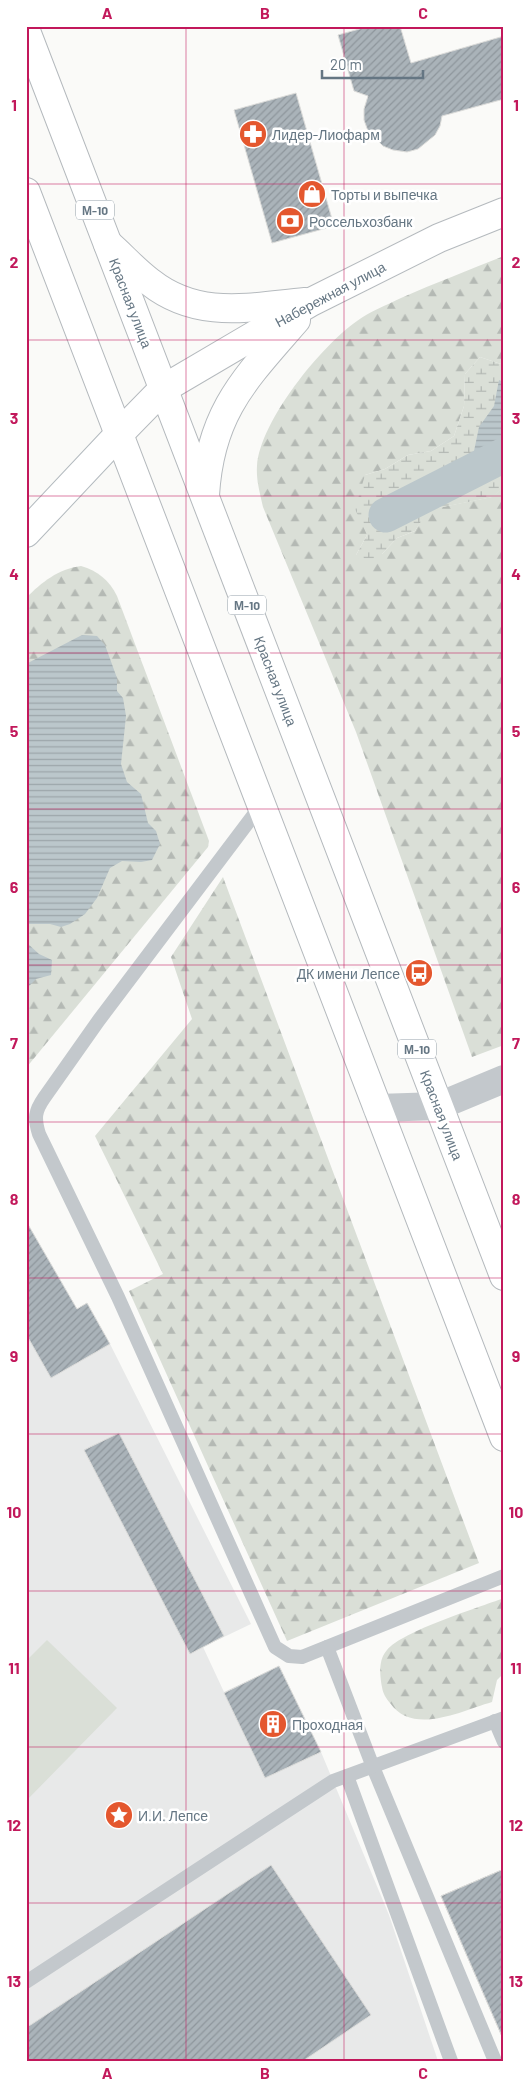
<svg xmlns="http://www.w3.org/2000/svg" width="530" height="2087" font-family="Barlow,sans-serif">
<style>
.built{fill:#e8e9e9}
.forest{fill:url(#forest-firs)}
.wetland{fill:url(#wetland-marsh)}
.park{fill:#dadfd7}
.water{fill:url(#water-rules)}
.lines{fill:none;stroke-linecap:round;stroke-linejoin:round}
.canal{stroke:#bbc7cb;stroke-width:35}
.building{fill:url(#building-hatch);stroke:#dcdcda}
.secondary-casing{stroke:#b3babf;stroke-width:30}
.primary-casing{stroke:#b5babe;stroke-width:30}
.highway-casing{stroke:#b4b9bd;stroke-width:30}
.lane{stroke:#c3c8cc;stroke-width:14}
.street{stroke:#c3c8cc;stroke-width:28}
.secondary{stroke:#fff;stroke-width:28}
.primary{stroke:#fff;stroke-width:28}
.highway{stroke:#fff;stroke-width:28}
.grid{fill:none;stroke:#c2185b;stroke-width:1;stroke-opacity:0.55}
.labels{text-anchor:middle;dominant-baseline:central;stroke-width:5;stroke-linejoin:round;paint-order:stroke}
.shield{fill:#fff;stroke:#939fa8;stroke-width:1}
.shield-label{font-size:12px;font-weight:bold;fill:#657683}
.poi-label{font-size:14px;fill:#657683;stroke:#fff;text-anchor:start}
.street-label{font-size:14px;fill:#657683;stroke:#fff}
.neatline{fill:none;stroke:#c2185b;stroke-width:2}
.grid-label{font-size:16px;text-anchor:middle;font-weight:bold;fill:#c2185b}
</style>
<defs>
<pattern id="forest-firs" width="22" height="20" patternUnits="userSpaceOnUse" patternTransform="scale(1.25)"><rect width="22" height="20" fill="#dadfd7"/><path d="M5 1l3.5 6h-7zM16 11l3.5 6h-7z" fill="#b4b9b4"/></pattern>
<pattern id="wetland-marsh" width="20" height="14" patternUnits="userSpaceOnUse" patternTransform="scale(1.25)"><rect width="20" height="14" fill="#dadfd7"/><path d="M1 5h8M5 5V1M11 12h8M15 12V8" fill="none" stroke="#b4b9b4"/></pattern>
<pattern id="water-rules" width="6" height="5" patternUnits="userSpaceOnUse" patternTransform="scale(1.25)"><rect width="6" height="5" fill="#bbc7cb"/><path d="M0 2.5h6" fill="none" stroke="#9ca6aa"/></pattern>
<pattern id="building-hatch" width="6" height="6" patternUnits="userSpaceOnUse" patternTransform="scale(1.25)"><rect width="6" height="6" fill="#aab3b9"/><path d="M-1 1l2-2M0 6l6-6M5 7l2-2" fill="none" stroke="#8e969c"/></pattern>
</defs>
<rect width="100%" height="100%" fill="#fafaf8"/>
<!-- built -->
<polygon class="built" points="26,1221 77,1309 87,1303 110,1344 251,1624 203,1647 224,1692 279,1666 321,1752 389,1915 438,2061 26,2061"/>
<!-- forest -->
<g class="forest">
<path d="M504,256V365L480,357L465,374L464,406L454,436L431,451L408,455L385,469L365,475L367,535L356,555L382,554L397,538L415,531L427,510L492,497L504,487V715L501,716L504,725V1045L472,1057L356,732L263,507C260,493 256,480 257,466C260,421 321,346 357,321C370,311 387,305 401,298C435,283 469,270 504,256Z"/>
<path d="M81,566C98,571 109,580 117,596L209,841L208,847L26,1068V598C42,582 58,569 81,566Z"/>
<polygon points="223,877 479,1563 287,1641 129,1291 163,1274 95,1136 192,1019 171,957"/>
<path d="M504,1598V1673L497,1680L492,1702C461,1711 413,1736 390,1703C386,1698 383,1694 382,1687C380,1675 378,1660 387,1650C403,1631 477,1608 504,1598Z"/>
</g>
<!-- wetland -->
<polygon class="wetland" points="480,357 504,365 504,487 493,497 428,510 415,531 397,538 382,554 365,566 356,555 367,535 355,509 365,475 385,469 408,455 431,451 454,436 464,406 465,374"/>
<!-- park -->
<polygon class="park" points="47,1640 117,1708 26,1801 26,1661"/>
<!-- water -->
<g class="water">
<polygon points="499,380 504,382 504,460 490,473 474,451 479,427 494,406"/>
<polygon points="82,635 97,636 105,645 117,678 117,691 123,698 126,716 121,764 127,782 141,794 148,823 156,831 160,844 152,860 141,862 122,861 110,868 97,898 85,914 70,924 61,927 50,924 26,924 26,664"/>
<polygon points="26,942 39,954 52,960 51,975 36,979 26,989"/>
</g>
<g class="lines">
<!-- canal -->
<polyline class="canal" points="386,515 504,455"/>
</g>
<!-- building -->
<g class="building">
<polygon points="370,26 400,26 411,63 504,36 504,99 442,116 440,126 435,135 418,149 407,152 393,150 383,146 368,131 364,120 364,109 368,96 354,91 338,35"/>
<polygon points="296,93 334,226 272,243 234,110"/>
<polygon points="26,1221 77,1309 87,1303 110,1344 51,1378 26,1334"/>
<polygon points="119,1433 224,1636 190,1654 84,1450"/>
<polygon points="279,1666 321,1752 265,1778 224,1693"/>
<polygon points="271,1865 371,2015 303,2061 26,2061 26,2028"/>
<polygon points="504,1869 504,2041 441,1896"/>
<polygon points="504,1869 504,2041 441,1896"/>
</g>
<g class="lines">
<defs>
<polyline id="secondary" points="26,533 120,433"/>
<g id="primary">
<path d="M108,244C122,256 135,271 150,282C198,320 250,307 305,302"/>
<polyline points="120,433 163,389 311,302 439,238 504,212"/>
<path d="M205,495C210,412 245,379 296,320"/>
</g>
<g id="highway">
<polyline points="26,31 504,1276"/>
<polyline points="26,192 504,1437"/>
</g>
</defs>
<!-- secondary casing -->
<use href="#secondary" class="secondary-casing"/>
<!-- primary casing -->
<use href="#primary" class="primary-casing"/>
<!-- highway casing -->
<use href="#highway" class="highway-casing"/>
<!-- lane -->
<g class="lane">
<path d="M262,804L99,1020L44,1098C35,1111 34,1118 39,1134L118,1297L275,1647L289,1656L302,1657L504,1576"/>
<polyline points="327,1647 373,1767 495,2061"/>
<polyline points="495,1721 504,1742"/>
<polyline points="347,1776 451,2061"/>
<polyline points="26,1982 333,1781 504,1718"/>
</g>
<!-- street -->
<polyline class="street" points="377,1108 439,1106 504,1079"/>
<!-- secondary -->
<use href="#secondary" class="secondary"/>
<!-- primary -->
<use href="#primary" class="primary"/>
<!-- highway -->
<use href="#highway" class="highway"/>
</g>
<!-- grid -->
<path class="grid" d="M186,26V2061M344,26V2061M26,184H504M26,340H504M26,496H504M26,653H504M26,809H504M26,965H504M26,1122H504M26,1278H504M26,1434H504M26,1591H504M26,1747H504M26,1903H504"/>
<!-- icons -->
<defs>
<symbol id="pharmacy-disc" viewBox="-11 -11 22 22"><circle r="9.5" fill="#e4572e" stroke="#fff"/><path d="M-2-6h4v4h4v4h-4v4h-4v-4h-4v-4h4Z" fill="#fff"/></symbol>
<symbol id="shop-disc" viewBox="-11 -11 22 22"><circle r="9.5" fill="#e4572e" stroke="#fff"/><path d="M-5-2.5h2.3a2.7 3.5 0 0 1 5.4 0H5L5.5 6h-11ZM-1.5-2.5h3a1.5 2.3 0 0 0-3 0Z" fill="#fff"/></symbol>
<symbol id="bank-disc" viewBox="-11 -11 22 22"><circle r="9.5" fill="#e4572e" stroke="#fff"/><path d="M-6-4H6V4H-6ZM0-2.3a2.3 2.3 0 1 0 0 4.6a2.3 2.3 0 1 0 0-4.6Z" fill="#fff"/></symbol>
<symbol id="bus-disc" viewBox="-11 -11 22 22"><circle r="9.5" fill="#e4572e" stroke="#fff"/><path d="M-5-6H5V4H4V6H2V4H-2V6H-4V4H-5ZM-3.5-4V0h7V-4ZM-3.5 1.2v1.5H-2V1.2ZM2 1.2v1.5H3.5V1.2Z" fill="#fff"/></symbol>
<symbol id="building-disc" viewBox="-11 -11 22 22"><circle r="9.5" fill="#e4572e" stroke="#fff"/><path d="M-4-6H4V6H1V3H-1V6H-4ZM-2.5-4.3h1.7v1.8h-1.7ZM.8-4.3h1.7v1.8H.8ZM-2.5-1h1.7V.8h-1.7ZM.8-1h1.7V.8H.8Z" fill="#fff"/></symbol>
<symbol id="sight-disc" viewBox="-11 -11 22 22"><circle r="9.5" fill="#e4572e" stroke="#fff"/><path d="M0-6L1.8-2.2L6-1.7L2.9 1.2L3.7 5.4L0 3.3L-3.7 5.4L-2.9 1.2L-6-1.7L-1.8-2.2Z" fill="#fff"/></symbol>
</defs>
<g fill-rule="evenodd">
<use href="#pharmacy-disc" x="237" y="118" width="32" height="32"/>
<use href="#shop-disc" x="296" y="178" width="32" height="32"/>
<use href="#bank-disc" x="274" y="205" width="32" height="32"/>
<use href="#bus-disc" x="403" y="957" width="32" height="32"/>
<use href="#building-disc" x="257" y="1708" width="32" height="32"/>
<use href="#sight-disc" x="103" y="1799" width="32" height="32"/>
</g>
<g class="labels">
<!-- shield labels -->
<g class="shield">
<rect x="76" y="200.5" width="38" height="19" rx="4"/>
<rect x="228" y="595.5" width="38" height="19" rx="4"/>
<rect x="398" y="1039.5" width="38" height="19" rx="4"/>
</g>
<g class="shield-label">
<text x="95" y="210">М-10</text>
<text x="247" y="605">М-10</text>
<text x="417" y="1049">М-10</text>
</g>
<!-- poi labels -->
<g class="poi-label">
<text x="272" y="134">Лидер-Лиофарм</text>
<text x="331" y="194">Торты и выпечка</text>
<text x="309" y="221">Россельхозбанк</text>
<text x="400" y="973" text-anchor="end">ДК имени Лепсе</text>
<text x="292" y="1724">Проходная</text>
<text x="138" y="1815">И.И. Лепсе</text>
</g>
<!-- street labels -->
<g class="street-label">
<text transform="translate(330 294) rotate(-28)">Набережная улица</text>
<text transform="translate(131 303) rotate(69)">Красная улица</text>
<text transform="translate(276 681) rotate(69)">Красная улица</text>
<text transform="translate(442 1115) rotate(69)">Красная улица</text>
</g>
</g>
<!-- border -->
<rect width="530" height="2087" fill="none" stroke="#ffffff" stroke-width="55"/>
<!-- scale -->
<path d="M322 70v8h101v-8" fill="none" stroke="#657683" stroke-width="2.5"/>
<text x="330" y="70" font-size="15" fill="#657683" stroke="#ffffff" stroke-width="4" paint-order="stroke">20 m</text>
<rect x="28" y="28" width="474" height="2032" class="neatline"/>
<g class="grid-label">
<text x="107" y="19">A</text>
<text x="265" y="19">B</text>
<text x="423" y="19">C</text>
<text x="14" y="111">1</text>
<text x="516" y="111">1</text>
<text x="14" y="268">2</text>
<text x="516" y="268">2</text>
<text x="14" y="424">3</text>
<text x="516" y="424">3</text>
<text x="14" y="580">4</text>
<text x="516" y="580">4</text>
<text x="14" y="737">5</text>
<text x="516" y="737">5</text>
<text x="14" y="893">6</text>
<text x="516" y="893">6</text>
<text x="14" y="1049">7</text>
<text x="516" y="1049">7</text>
<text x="14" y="1205">8</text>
<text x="516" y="1205">8</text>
<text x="14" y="1362">9</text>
<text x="516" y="1362">9</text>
<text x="14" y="1518">10</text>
<text x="516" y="1518">10</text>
<text x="14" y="1674">11</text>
<text x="516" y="1674">11</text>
<text x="14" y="1831">12</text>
<text x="516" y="1831">12</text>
<text x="14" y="1987">13</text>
<text x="516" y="1987">13</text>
<text x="107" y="2079">A</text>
<text x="265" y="2079">B</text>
<text x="423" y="2079">C</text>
</g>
</svg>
